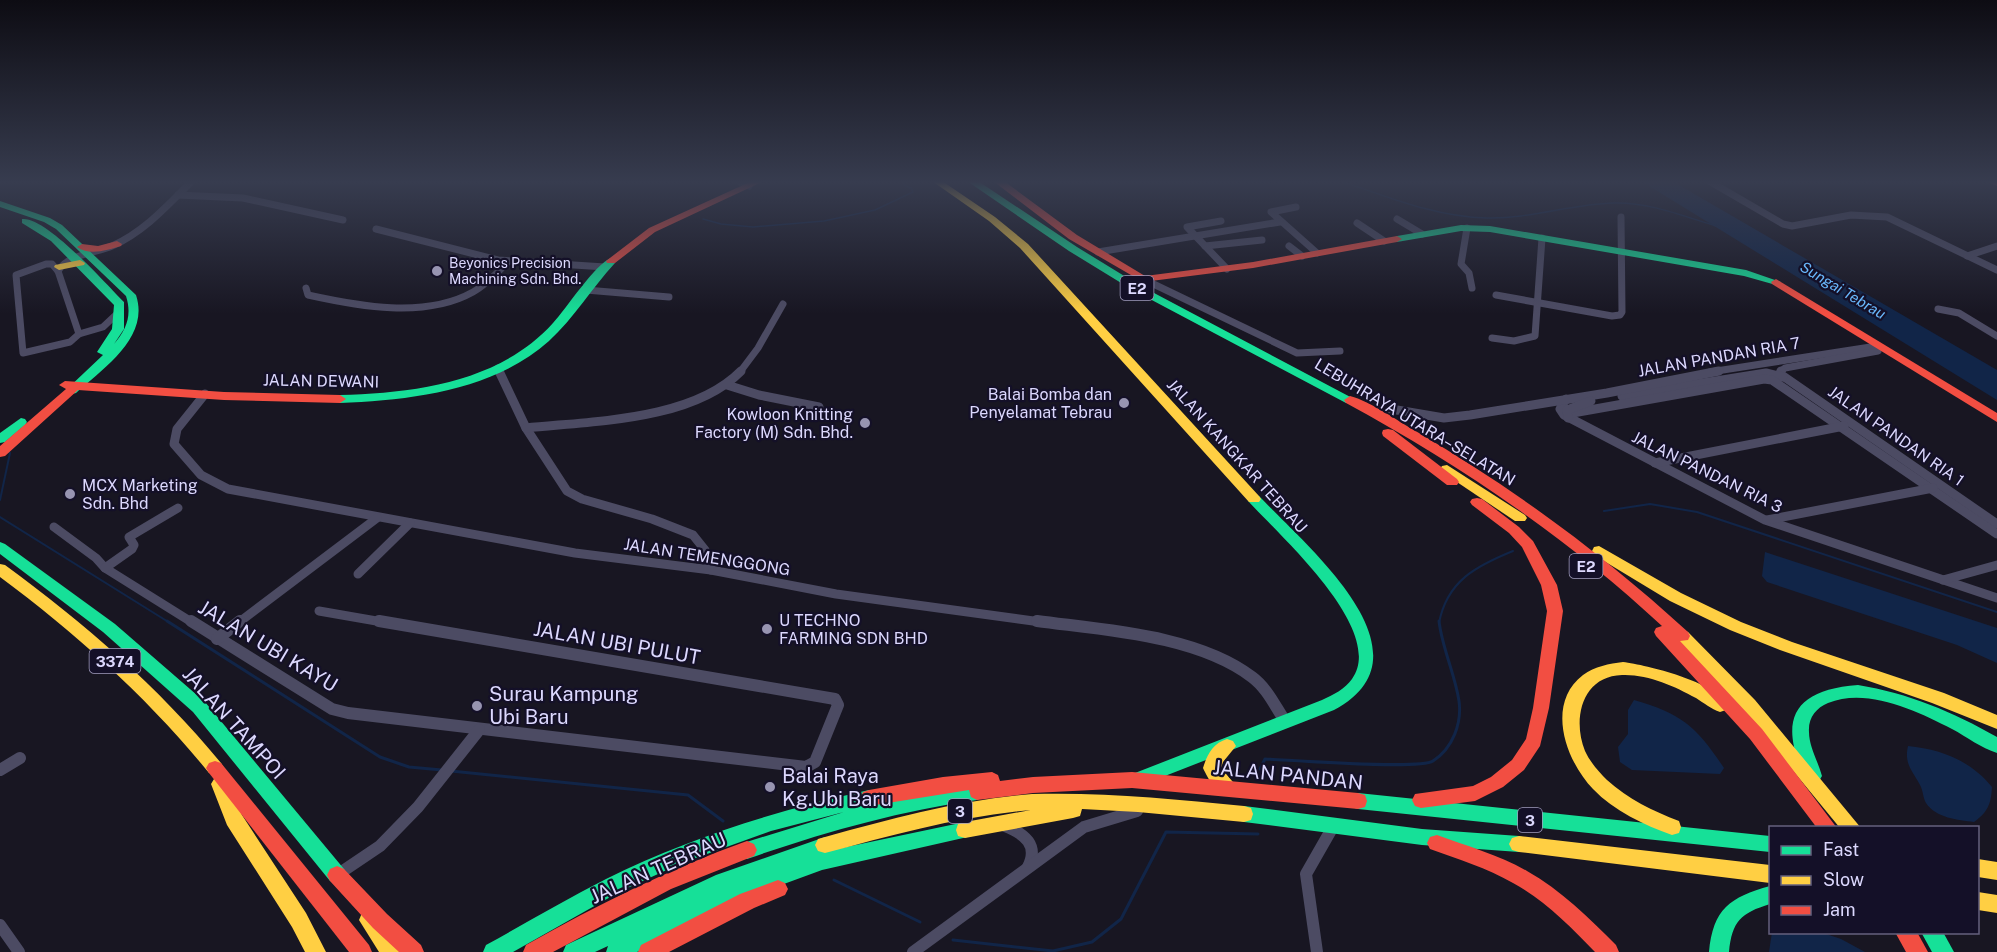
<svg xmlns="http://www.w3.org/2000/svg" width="1997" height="952" font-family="'Public Sans',sans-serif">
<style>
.water{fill:#112548}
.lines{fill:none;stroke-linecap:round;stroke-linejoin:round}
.stream-far2{stroke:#112548;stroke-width:1.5}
.stream-far1{stroke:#112548;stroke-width:2}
.stream{stroke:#112548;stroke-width:3}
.street-far2{stroke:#4c4b63;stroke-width:7}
.street-far1{stroke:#4c4b63;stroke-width:9}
.street{stroke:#4c4b63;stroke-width:12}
.fast{fill:#16e098;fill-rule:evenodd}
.slow{fill:#ffcf43;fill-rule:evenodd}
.jam{fill:#f24e42;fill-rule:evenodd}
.poi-dot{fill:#9794b1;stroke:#141028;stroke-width:2}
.labels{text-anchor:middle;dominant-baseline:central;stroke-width:4.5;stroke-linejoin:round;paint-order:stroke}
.far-poi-label{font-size:14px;fill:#dcd8fe;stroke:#141028;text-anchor:start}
.shield{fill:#141028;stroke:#a09cbe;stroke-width:1.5}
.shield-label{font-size:15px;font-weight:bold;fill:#dcd8fe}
.far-water-label{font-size:15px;font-style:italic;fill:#69b7fb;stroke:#141028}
.street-label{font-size:16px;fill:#dcd8fe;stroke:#141028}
.poi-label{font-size:16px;fill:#dcd8fe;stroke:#141028;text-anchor:end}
.near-street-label{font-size:20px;fill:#dcd8fe;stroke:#141028}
.near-poi-label{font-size:20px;fill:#dcd8fe;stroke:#141028;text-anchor:start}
</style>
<rect width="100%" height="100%" fill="#181622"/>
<!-- water -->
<g class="water">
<polygon points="1641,181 1672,181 1997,370 1997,400"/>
<polygon points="1765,552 1997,628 1997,663 1957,645 1767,582 1762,576"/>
<path d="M1634,700C1682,714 1696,726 1724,768L1720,774L1632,770L1620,762L1618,747L1628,734V710Z"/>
<path d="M1908,746C1941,749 1971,761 1992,787C1991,804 1988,812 1974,822C1958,820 1936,818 1926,803C1923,798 1923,790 1920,785C1912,770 1904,764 1908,746Z"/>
<polygon points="1772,932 1823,933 1841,939 1865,952 1769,952"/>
</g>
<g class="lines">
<!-- stream-far2 -->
<g class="stream-far2">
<path d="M1341,181C1388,197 1436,217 1487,218C1530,219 1571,204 1614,203C1649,202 1683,216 1716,226"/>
<polyline points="703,219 721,224 753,227 824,221 875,210 913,192 911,188 904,185 904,181"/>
</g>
<!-- stream-far1 -->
<g class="stream-far1">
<polyline points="0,500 10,453 7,450"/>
<polyline points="1604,511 1650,504 1697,512 1997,612"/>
<polyline points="0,517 170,623"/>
<path d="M1439,623C1447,581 1476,566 1513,551"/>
</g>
<!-- stream -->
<g class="stream">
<polyline points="167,621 380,757 409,767 442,770"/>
<path d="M1260,769L1265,759C1290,760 1419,770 1433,761C1453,748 1462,723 1459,701C1455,674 1442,648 1439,621"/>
<polyline points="451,771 688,795 723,821"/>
<polyline points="834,880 920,922"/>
<polyline points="953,940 1053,951 1092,942 1121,919 1166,832 1258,834"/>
</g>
<!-- street-far2 -->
<g class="street-far2">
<polyline points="738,181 749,186"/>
<polyline points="1709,181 1783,224 1792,226 1851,215 1887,217 1997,270"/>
<polyline points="178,195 243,198 343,220"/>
<polyline points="1296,207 1271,212 1317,253"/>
<polyline points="1397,219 1422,234"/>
<polyline points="1221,221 1187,227 1227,269"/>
<polyline points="1357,223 1384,241"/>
<polyline points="1467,228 1461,264 1469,273 1472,288"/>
<polyline points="376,229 498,260 605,267"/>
<polyline points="1205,246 1262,240"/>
<polyline points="1289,246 1302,256"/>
<polyline points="1098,252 1280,222"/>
<polyline points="1967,256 1997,246"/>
<polygon points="46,264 52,264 58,271 79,334 70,342 23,353 16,275"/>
<path d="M58,271C68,254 96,253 112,246C144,232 168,205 192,181"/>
<polyline points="1143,279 1297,353 1340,351"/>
<path d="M306,288L308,295C358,306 425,319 473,292C486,285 497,273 508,262"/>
<polyline points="586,290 669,297"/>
<polyline points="1496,295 1612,316 1620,315 1622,312 1621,217"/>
<polyline points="1938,309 1959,313 1997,336"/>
<polyline points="79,334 103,327 120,311"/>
<polyline points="1492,338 1514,341 1535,336 1542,238"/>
<polyline points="498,368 500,372"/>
<polyline points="740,372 758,348 783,304"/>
<polyline points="1710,372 1877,346"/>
<polyline points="1780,372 1785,368 1878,351"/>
</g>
<!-- street-far1 -->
<g class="street-far1">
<polyline points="499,371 526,428 567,491 582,499 652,519 693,535 705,550 711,570"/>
<polyline points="1781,371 1780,374 1997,524"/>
<polyline points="727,385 759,395 819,407"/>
<polyline points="205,394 177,429 174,444 201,475 228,489 575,553 711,570 836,594 1048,623"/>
<polyline points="1622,396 1766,373 1783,377"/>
<polyline points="1566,399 1560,409 1564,415 1765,520 1997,598"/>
<polyline points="1391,409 1444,418 1470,415 1607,393 1719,371"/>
<polyline points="1567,414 1764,379 1772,380 1997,534"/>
<polyline points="1568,418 1567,410 1591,401"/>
<path d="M526,428C592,421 692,421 741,371"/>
<polyline points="1655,463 1844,426"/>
<polyline points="1767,520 1933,488"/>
<polyline points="54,527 96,558 105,568 193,623"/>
<polyline points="105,568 132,549 134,545 129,537 178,508"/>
<polyline points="358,574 410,523"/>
<polyline points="1943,580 1997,565"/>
<polyline points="319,611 388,623"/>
<polyline points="238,623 377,518"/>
</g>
<!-- street -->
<g class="street">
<polyline points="191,621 332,709 348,713 806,767 815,762 838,705 835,699 379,621"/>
<path d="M1037,621C1104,630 1197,635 1252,677C1267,688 1275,706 1285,721"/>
<polyline points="217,639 240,621"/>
<polyline points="0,770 20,758"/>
<path d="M1005,826C1025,834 1039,845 1028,867"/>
<polyline points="337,875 380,846 418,807 479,730"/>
<polyline points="0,925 19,952"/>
<polyline points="913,952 1084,827 1137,811"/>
<polyline points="1317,952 1306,874 1334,825"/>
</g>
<!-- fast -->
<g class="fast">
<polygon points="967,181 978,181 1077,247 1139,285 1356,400 1354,403 1346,403 1131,289 1069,251"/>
<path d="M0,201L50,218L62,225L136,295C150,337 104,368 76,393L72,394L66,390L103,355L97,352L112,329L114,305L51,241L22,223V219C46,216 106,284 124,302V329L114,344C127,329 132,315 126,296L56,229L44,222L0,207Z"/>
<polygon points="1461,225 1490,226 1746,270 1781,282 1776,285 1744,276 1490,232 1461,231 1397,242 1392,239 1397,236"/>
<path d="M611,258L615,259V263C592,288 574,318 549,341C493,391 411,400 340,403L334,399L340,395C415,393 500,382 553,323C566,309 596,263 611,258Z"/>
<polygon points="21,418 25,419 27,422 25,425 5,442 0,443 0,433"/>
<path d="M1254,495L1259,496C1305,545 1439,654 1334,710L1147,783L1141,786L1135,783L1132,778L1135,773L1322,700C1333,695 1345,689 1352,679C1387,630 1279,535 1249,502L1247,499Z"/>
<polygon points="0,542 5,544 115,624 205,702 344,869 347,875 344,881 337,884 330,881 193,712 103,632 0,554"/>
<path d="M1858,685C1908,693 1953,712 1997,737V753C1981,748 1967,737 1952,729C1917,711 1867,687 1828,703C1816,708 1808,718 1809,732C1809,747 1818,761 1822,776L1819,781L1813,784L1807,781C1778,723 1790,690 1858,685Z"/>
<path d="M977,784L983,787L986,792L983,797L977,800C898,811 822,833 747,859L740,856L737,850L740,844L844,812L771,831L682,863L621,891L513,952H483L486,945C526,923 565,900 606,879C689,838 778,810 869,790L875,792L878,798L876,803Z"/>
<polygon points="1358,793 1770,836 1770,852 1358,809 1351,807 1349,801 1351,795"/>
<polygon points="1244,806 1422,829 1519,836 1526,838 1529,844 1526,850 1519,852 1422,845 1244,822 1237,820 1235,814 1237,808"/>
<polygon points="965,822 972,824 974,830 972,836 822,870 740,900 637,952 606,952 608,946 595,952 563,952 566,945 716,875 825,837 832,839 835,845 832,850"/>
<path d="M1770,886V904C1741,913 1732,921 1729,952H1709C1713,909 1730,897 1770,886Z"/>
<polygon points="1921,932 1943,932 1954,952 1932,952"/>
</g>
<!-- slow -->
<g class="slow">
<polygon points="932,181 942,181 995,217 1028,244 1259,496 1261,499 1259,502 1249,502 1020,248 989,221"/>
<polygon points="80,260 85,263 84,265 59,270 54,267 55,265"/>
<polygon points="1447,465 1525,515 1527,518 1525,521 1515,521 1442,472 1440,469 1442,466"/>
<polygon points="1599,546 1681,593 1741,622 1792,642 1944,693 1997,715 1997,729 1932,703 1780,650 1730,630 1670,601 1594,555 1592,551 1594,547"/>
<path d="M0,564L5,565C85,624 158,686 221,763L224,768L221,773L215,775L209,773C148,698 78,635 0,577Z"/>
<polygon points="1682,630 1688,632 1755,700 1861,828 1840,828 1743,710 1676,640 1674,636 1676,632"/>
<path d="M1623,662C1647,665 1716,682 1728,705L1726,710L1720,712C1711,709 1704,703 1696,698C1674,686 1648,674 1622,675C1582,676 1572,719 1585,751C1590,762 1599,772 1607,780C1628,799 1653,811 1679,821L1681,827L1679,833L1672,835C1644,825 1614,811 1593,789C1566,761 1545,704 1583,675C1595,666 1609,664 1623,662Z"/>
<path d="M1227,739L1233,741L1236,746L1223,762L1221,768L1238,788L1235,793C1219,799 1209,781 1203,768C1207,755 1213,743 1227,739Z"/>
<polygon points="220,776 226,779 242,815 306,913 326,952 305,952 292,927 227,825 211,784 214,779"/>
<path d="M1032,794C1103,792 1173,799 1244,806L1251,808L1253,814L1251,820L1244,822L1138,812L1082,809L1080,816L1073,818L965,838L958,836L956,830L958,824L965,822L1031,810C960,816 893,835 825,853L818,851L815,845L818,839L825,837C894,818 961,800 1032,794Z"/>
<polygon points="1519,836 1770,865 1770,883 1519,852 1512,850 1509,844 1512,838"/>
<polygon points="1978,859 1997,862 1997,880 1978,877"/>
<polygon points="1978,892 1997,895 1997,913 1978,910"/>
<polygon points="369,911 376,913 401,952 379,952 359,920 362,913"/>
</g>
<!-- jam -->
<g class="jam">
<polygon points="752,181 764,181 655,232 615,263 607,263 606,261 649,228"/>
<polygon points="993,181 1004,181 1077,235 1145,276 1253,262 1397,236 1402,239 1397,242 1253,268 1143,282 1069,239"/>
<polygon points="1986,181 1997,181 1997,186"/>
<path d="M117,241L122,244L121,246C107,250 90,256 77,247L82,244L98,246Z"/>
<polygon points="1776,279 1997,413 1997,422 1772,284 1771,282"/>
<polygon points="65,381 224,392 340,395 346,399 340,403 224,400 78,390 5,456 0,457 0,446 66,389 59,385"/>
<path d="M1350,396C1372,402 1399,422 1419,433C1516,490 1605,556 1688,632L1690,636L1688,640L1680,641L1762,729L1837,828H1817L1750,739L1656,636L1654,632L1656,628L1662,626C1566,537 1460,465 1346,403L1344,400Z"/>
<polygon points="1388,429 1393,430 1457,479 1459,482 1457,485 1447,485 1383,436 1382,433 1383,430"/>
<polygon points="1477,498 1482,499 1519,527 1533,541 1557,585 1563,611 1549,708 1540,746 1524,770 1503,787 1475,801 1421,808 1415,806 1412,800 1415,794 1473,786 1491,777 1512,760 1526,739 1533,708 1547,611 1541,585 1522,547 1509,533 1472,505 1470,502 1472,499"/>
<polygon points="215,761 221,763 369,945 372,952 349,952 209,773 206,768 209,763"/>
<polygon points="992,772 998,775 1000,781 1033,777 1132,772 1358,793 1365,795 1367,801 1365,807 1358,809 1132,788 1033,793 977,800 971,797 969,790 869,806 863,804 860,798 863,792 869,790 943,777"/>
<path d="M1437,835C1467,846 1499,855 1527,871C1561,890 1589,918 1616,945L1619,952H1595C1570,926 1544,900 1513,883C1487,868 1458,859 1430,849L1427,843L1430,837Z"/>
<path d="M747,841L754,844L757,850L754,856L671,889L553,952H523L526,945C597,905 669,869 747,841Z"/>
<polygon points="337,866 344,869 387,914 421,945 424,952 399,952 373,928 330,881 327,875 330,869"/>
<polygon points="778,880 785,883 788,889 785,895 754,908 669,952 638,952 641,945 740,894"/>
<polygon points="1895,932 1917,932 1928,952 1906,952"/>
</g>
</g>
<!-- sky -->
<linearGradient id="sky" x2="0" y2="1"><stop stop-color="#0d0c13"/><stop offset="0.58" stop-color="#373c4f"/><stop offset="1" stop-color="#373c4f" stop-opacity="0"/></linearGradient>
<rect width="1997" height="314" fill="url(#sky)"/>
<!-- markers -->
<g class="poi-dot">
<circle cx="437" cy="271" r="6"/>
<circle cx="1124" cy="403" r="6"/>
<circle cx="865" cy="423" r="6"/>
<circle cx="70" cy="494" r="6"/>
<circle cx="767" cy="629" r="6"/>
<circle cx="477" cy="706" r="6"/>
<circle cx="770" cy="787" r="6"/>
</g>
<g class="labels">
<!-- far-poi labels -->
<g class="far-poi-label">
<text x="449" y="263">Beyonics Precision<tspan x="449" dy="16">Machining Sdn. Bhd.</tspan></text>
</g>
<!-- shield labels -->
<g class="shield">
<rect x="1120.5" y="276" width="33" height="24" rx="4.5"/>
<rect x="1569.5" y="554" width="33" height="24" rx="4.5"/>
<rect x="89.5" y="649" width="51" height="24" rx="4.5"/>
<rect x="948" y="799" width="24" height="24" rx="4.5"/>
<rect x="1518" y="808" width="24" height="24" rx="4.5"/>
</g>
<g class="shield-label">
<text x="1137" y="288">E2</text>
<text x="1586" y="566">E2</text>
<text x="115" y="661">3374</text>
<text x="960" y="811">3</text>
<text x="1530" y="820">3</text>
</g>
<!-- far-water labels -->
<g class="far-water-label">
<text transform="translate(1843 290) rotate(31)">Sungai Tebrau</text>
</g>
<!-- street labels -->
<g class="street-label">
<text transform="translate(1719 357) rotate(-10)">JALAN PANDAN RIA 7</text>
<text transform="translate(321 381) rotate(1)">JALAN DEWANI</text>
<text transform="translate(1415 422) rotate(31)">LEBUHRAYA UTARA–SELATAN</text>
<text transform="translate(1896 436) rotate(35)">JALAN PANDAN RIA 1</text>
<text transform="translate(1237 456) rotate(48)">JALAN KANGKAR TEBRAU</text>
<text transform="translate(1707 472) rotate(26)">JALAN PANDAN RIA 3</text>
<text transform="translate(707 557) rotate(9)">JALAN TEMENGGONG</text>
</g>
<!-- poi labels -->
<g class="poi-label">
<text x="1112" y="394">Balai Bomba dan<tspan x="1112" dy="18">Penyelamat Tebrau</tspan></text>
<text x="853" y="414">Kowloon Knitting<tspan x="853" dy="18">Factory (M) Sdn. Bhd.</tspan></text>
<text x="82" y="485" text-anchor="start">MCX Marketing<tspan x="82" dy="18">Sdn. Bhd</tspan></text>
<text x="779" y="620" text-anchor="start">U TECHNO<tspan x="779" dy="18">FARMING SDN BHD</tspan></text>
</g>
<!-- near-street labels -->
<g class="near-street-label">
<text transform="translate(617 643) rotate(10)">JALAN UBI PULUT</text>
<text transform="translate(268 646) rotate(31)">JALAN UBI KAYU</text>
<text transform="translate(234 723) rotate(48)">JALAN TAMPOI</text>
<text transform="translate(1288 775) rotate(6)">JALAN PANDAN</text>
<text transform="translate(658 868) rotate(-24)">JALAN TEBRAU</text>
</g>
<!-- near-poi labels -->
<g class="near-poi-label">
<text x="489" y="694">Surau Kampung<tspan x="489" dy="23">Ubi Baru</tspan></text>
<text x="782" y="776">Balai Raya<tspan x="782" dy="23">Kg.Ubi Baru</tspan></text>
</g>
</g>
<!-- legend -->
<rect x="1769" y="826" width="210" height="108" fill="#141028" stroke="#64607e" stroke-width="1.5"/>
<rect x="1781" y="846" width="30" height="9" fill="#16e098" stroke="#64607e" stroke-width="1.5"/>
<text x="1823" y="856" font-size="18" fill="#dcd8fe">Fast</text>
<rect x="1781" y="876" width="30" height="9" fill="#ffcf43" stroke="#64607e" stroke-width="1.5"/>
<text x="1823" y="886" font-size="18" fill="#dcd8fe">Slow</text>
<rect x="1781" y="906" width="30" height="9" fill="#f24e42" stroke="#64607e" stroke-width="1.5"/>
<text x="1823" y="916" font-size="18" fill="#dcd8fe">Jam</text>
</svg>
